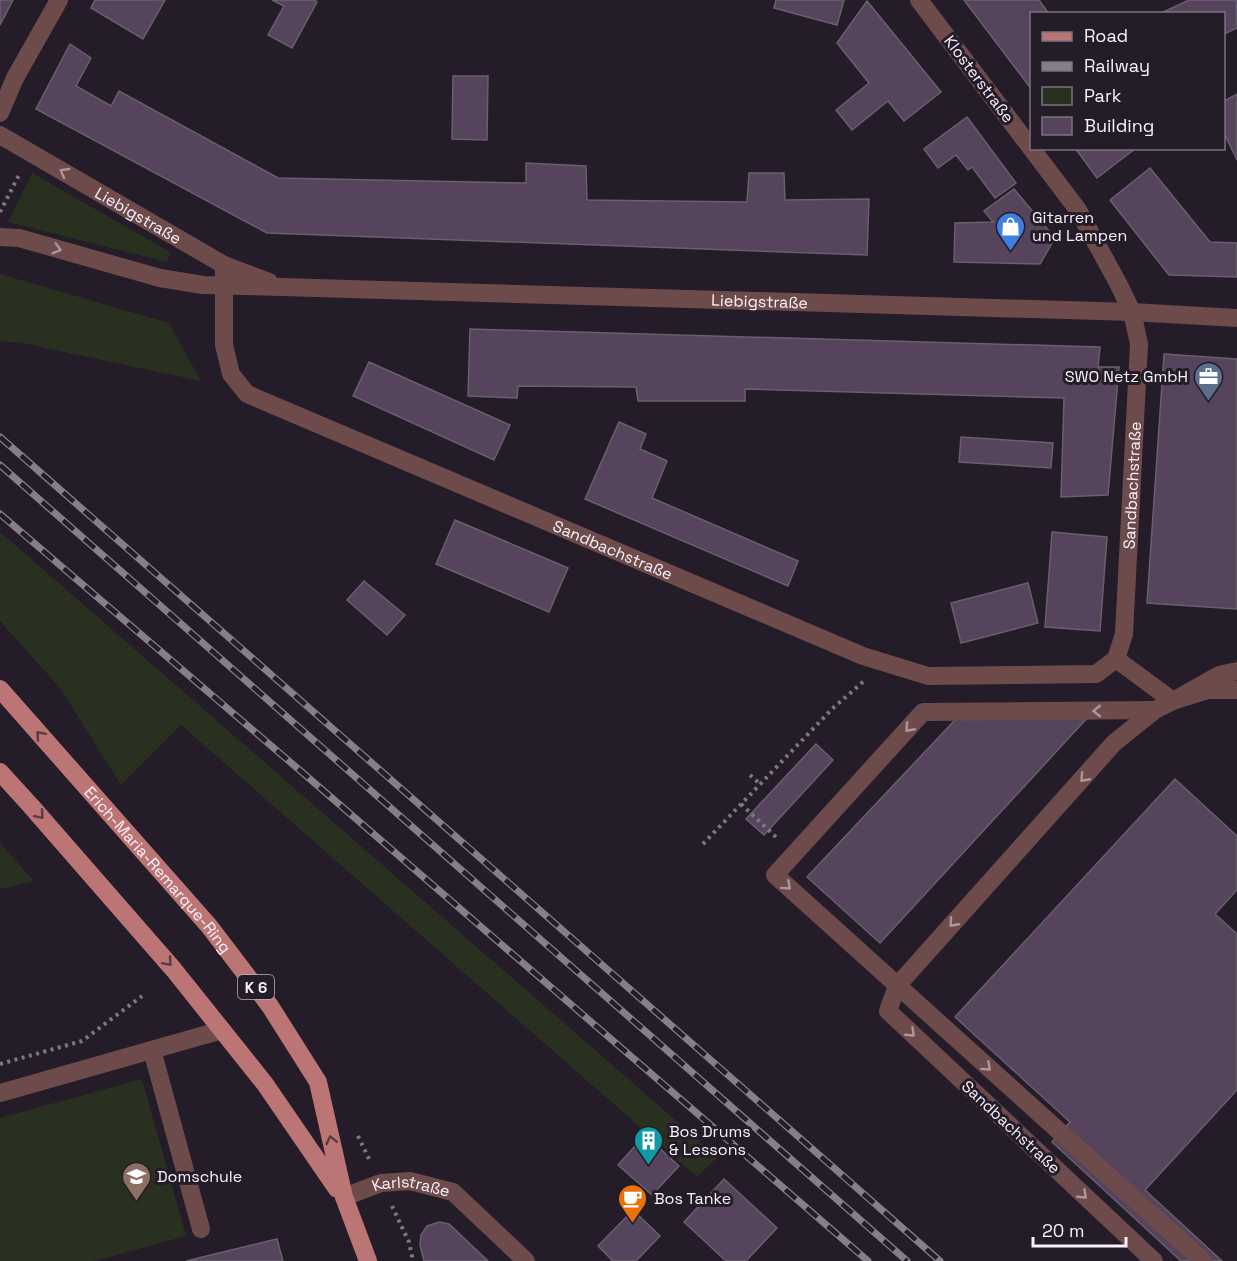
<svg xmlns="http://www.w3.org/2000/svg" width="1237" height="1261" font-family="'Space Grotesk',sans-serif">
<style>
.green{fill:#293020}
.building{fill:#55445c;stroke:#695f6d;stroke-width:1.5}
.lines{fill:none;stroke-linecap:round;stroke-linejoin:round}
.path{stroke:#7f7883;stroke-width:4;stroke-dasharray:3 4.5;stroke-linecap:butt}
.service{stroke:#6e4b4b;stroke-width:18}
.minor{stroke:#6e4b4b;stroke-width:18}
.tertiary{stroke:#6e4b4b;stroke-width:18}
.primary{stroke:#bc7575;stroke-width:18}
.rail-casing{stroke:#867f8a;stroke-width:7}
.rail{stroke:#241c28;stroke-width:4.5;stroke-dasharray:14;stroke-linecap:butt}
.oneway{stroke:#ac969a}
.oneway2{stroke:#593b43}
.labels{text-anchor:middle;dominant-baseline:central;stroke-width:6;stroke-linejoin:round;paint-order:stroke}
.shield{fill:#241c28;stroke:#b8b2bc;stroke-width:1.5}
.shield-label{font-size:15px;font-weight:bold;fill:#f8f2fb}
.street-label{font-size:16px;fill:#f8f2fb;stroke:#241c28}
.poi-label{font-size:16px;fill:#f8f2fb;stroke:#241c28;text-anchor:start}
</style>
<rect width="100%" height="100%" fill="#241c28"/>
<!-- green -->
<g class="green">
<polygon points="32,173 170,252 167,262 8,222"/>
<polygon points="0,274 169,323 201,381 22,343 0,341"/>
<polygon points="0,532 718,1157 697,1177 181,725 121,785 60,688 0,621"/>
<polygon points="0,843 34,881 0,889"/>
<polygon points="142,1079 186,1236 94,1261 0,1261 0,1118"/>
</g>
<!-- building -->
<g class="building">
<polygon points="0,0 13,0 0,25"/>
<polygon points="95,0 165,0 143,39 91,8"/>
<polygon points="272,0 314,0 317,2 292,48 268,35 284,6"/>
<polygon points="776,0 844,0 837,25 774,8"/>
<polygon points="964,0 1039,0 1049,14 1032,14 1032,90"/>
<polygon points="1189,0 1236,0 1237,28 1224,34 1224,14 1159,14"/>
<polygon points="867,1 941,92 904,121 888,101 852,130 836,110 869,83 837,43"/>
<polygon points="70,44 91,58 76,86 111,106 119,91 278,178 526,183 526,163 586,166 587,200 747,202 749,173 784,173 785,200 869,199 867,255 267,233 36,109"/>
<polygon points="453,76 488,76 487,140 452,139"/>
<polygon points="1237,94 1237,160 1224,133 1224,101"/>
<polygon points="967,117 1016,183 995,198 972,167 968,170 956,155 938,168 924,149"/>
<polygon points="1075,148 1136,148 1097,178"/>
<polygon points="1150,168 1210,242 1237,243 1237,277 1169,275 1110,200"/>
<polygon points="1014,189 1055,238 1040,264 954,262 955,223 993,222 984,211"/>
<polygon points="470,329 1100,347 1098,367 1119,367 1108,495 1061,497 1064,398 745,389 745,401 638,401 636,387 518,386 517,398 468,396"/>
<polygon points="1164,354 1237,359 1237,609 1147,603"/>
<polygon points="369,362 510,425 494,460 353,396"/>
<polygon points="619,422 646,434 640,449 667,461 652,498 798,561 788,586 585,499"/>
<polygon points="961,437 1053,443 1051,468 959,462"/>
<polygon points="455,520 568,568 549,612 436,564"/>
<polygon points="1052,532 1107,537 1100,631 1045,627"/>
<polygon points="364,581 405,615 387,635 347,600"/>
<polygon points="1028,583 1038,623 961,643 951,603"/>
<polygon points="1101,703 880,943 807,877 970,704"/>
<polygon points="816,744 833,760 764,835 746,819"/>
<polygon points="1175,779 1237,836 1237,890 1215,914 1237,934 1237,1090 1145,1190 1222,1261 1181,1261 1052,1142 1070,1122 955,1017"/>
<polygon points="645,1135 679,1166 652,1195 618,1165"/>
<polygon points="724,1179 777,1228 746,1261 726,1261 684,1222"/>
<polygon points="633,1210 660,1236 636,1261 613,1261 598,1246"/>
<polygon points="439,1222 449,1224 488,1261 424,1261 420,1245 421,1235 427,1226"/>
<polygon points="277,1239 283,1261 186,1261"/>
</g>
<g class="lines">
<!-- path -->
<g class="path">
<polyline points="0,212 20,173"/>
<polyline points="750,775 760,784"/>
<polyline points="741,804 776,837"/>
<polyline points="703,844 832,709 864,681"/>
<polyline points="0,1064 82,1041 142,996"/>
<polyline points="358,1136 370,1161"/>
<polyline points="392,1206 409,1242 413,1261"/>
</g>
<!-- service -->
<g class="service">
<polyline points="1116,659 1173,701 1219,675 1237,671"/>
<polyline points="1155,710 923,712 775,875 1203,1261"/>
<polyline points="152,1050 201,1229"/>
<polyline points="0,1093 222,1030"/>
<polyline points="1154,1261 888,1011 897,986 1114,743 1155,710 1173,701 1208,690 1237,690"/>
</g>
<!-- minor -->
<g class="minor">
<path id="s1" d="M224,270V345L231,374L247,394L863,656L928,676L1096,674L1116,659L1124,634L1139,344L1132,312L1118,283L1078,210L919,0"/>
<path id="s2" d="M344,1197L381,1183L410,1181L453,1192L526,1261"/>
</g>
<!-- tertiary -->
<g class="tertiary">
<polyline points="0,113 15,78 59,0"/>
<path id="s3" d="M0,135L224,265L269,282"/>
<path id="s4" d="M0,237L19,238L160,278L203,285L282,287L1132,312L1237,318"/>
</g>
<!-- primary -->
<g class="primary">
<path id="s5" d="M0,689L209,926L270,1006L318,1082L344,1197L368,1261"/>
<polyline points="0,772 31,806 174,970 265,1084 337,1189"/>
</g>
<defs>
<g id="rail">
<polyline points="0,437 940,1261"/>
<polyline points="0,465 907,1261"/>
<polyline points="0,514 303,773 868,1261"/>
</g>
</defs>
<!-- rail casing -->
<use href="#rail" class="rail-casing"/>
<!-- rail -->
<use href="#rail" class="rail"/>
</g>
<!-- one-way arrows -->
<defs><path id="oneway-chevron" d="M-2-3.5L2.5 0L-2 3.5" fill="none" stroke-width="1.6" stroke-linecap="round" stroke-linejoin="round" transform="scale(1.5)"/></defs>
<g class="oneway">
<use href="#oneway-chevron" transform="translate(64 172) rotate(-150)"/>
<use href="#oneway-chevron" transform="translate(57 249) rotate(16)"/>
<use href="#oneway-chevron" transform="translate(1097 711) rotate(179)"/>
<use href="#oneway-chevron" transform="translate(909 728) rotate(132)"/>
<use href="#oneway-chevron" transform="translate(1084 778) rotate(132)"/>
<use href="#oneway-chevron" transform="translate(787 886) rotate(42)"/>
<use href="#oneway-chevron" transform="translate(953 923) rotate(132)"/>
<use href="#oneway-chevron" transform="translate(911 1033) rotate(43)"/>
<use href="#oneway-chevron" transform="translate(987 1067) rotate(42)"/>
<use href="#oneway-chevron" transform="translate(1083 1195) rotate(43)"/>
</g>
<g class="oneway2">
<use href="#oneway-chevron" transform="translate(40 735) rotate(-131)"/>
<use href="#oneway-chevron" transform="translate(40 815) rotate(49)"/>
<use href="#oneway-chevron" transform="translate(168 962) rotate(49)"/>
<use href="#oneway-chevron" transform="translate(331 1140) rotate(-103)"/>
</g>
<!-- icons -->
<defs>
<symbol id="shop-pin" viewBox="-11 -11 22 30"><path d="M0 17L-7.5 6A9.5 9.5 0 1 1 7.5 6Z" fill="#3f7fe0" stroke="#241c28"/><path d="M-5-2.5h2.3a2.7 3.5 0 0 1 5.4 0H5L5.5 6h-11ZM-1.5-2.5h3a1.5 2.3 0 0 0-3 0Z" fill="#fff"/></symbol>
<symbol id="office-pin" viewBox="-11 -11 22 30"><path d="M0 17L-7.5 6A9.5 9.5 0 1 1 7.5 6Z" fill="#5c6f8a" stroke="#241c28"/><path d="M-6-3h4V-5.5h4V-3h4V5H-6ZM-1-4.5V-3h2v-1.5ZM-6 0V1H6V0Z" fill="#fff"/></symbol>
<symbol id="building-pin" viewBox="-11 -11 22 30"><path d="M0 17L-7.5 6A9.5 9.5 0 1 1 7.5 6Z" fill="#0f9aa8" stroke="#241c28"/><path d="M-4-6H4V6H1V3H-1V6H-4ZM-2.5-4.3h1.7v1.8h-1.7ZM.8-4.3h1.7v1.8H.8ZM-2.5-1h1.7V.8h-1.7ZM.8-1h1.7V.8H.8Z" fill="#fff"/></symbol>
<symbol id="school-pin" viewBox="-11 -11 22 30"><path d="M0 17L-7.5 6A9.5 9.5 0 1 1 7.5 6Z" fill="#8d6e63" stroke="#241c28"/><path d="M0-5L7-2L0 1L-7-2ZM-4 1L0 2.5L4 1V4Q0 6-4 4Z" fill="#fff"/></symbol>
<symbol id="cafe-pin" viewBox="-11 -11 22 30"><path d="M0 17L-7.5 6A9.5 9.5 0 1 1 7.5 6Z" fill="#e8710a" stroke="#241c28"/><path d="M-5.5-4.5H6V0H3Q3 3.5 0 3.5H-2.5Q-5.5 3.5-5.5 0ZM3-3.2v2h1.7v-2ZM-6 4.5H4V6H-6Z" fill="#fff"/></symbol>
</defs>
<g fill-rule="evenodd">
<use href="#shop-pin" x="994" y="210" width="33" height="45"/>
<use href="#office-pin" x="1192" y="360" width="33" height="45"/>
<use href="#building-pin" x="632" y="1124" width="33" height="45"/>
<use href="#school-pin" x="120" y="1160" width="33" height="45"/>
<use href="#cafe-pin" x="616" y="1182" width="33" height="45"/>
</g>
<g class="labels">
<!-- shield labels -->
<rect class="shield" x="238" y="975" width="36" height="24" rx="4.5"/>
<g class="shield-label">
<text x="256" y="987">K 6</text>
</g>
<!-- street labels -->
<g class="street-label">
<text transform="translate(979 79) rotate(53)">Klosterstraße</text>
<text stroke="none"><textPath href="#s3" startOffset="160">Liebigstraße</textPath></text>
<text stroke="none"><textPath href="#s4" startOffset="766">Liebigstraße</textPath></text>
<text stroke="none"><textPath href="#s1" startOffset="1236">Sandbachstraße</textPath></text>
<text stroke="none"><textPath href="#s1" startOffset="528">Sandbachstraße</textPath></text>
<text stroke="none"><textPath href="#s5" startOffset="240">Erich-Maria-Remarque-Ring</textPath></text>
<text transform="translate(1011 1127) rotate(43)">Sandbachstraße</text>
<text stroke="none"><textPath href="#s2" startOffset="70">Karlstraße</textPath></text>
</g>
<!-- poi labels -->
<g class="poi-label">
<text x="1032" y="217">Gitarren<tspan x="1032" dy="18">und Lampen</tspan></text>
<text x="1188" y="376" text-anchor="end">SWO Netz GmbH</text>
<text x="669" y="1131">Bos Drums<tspan x="669" dy="18">&amp; Lessons</tspan></text>
<text x="157" y="1176">Domschule</text>
<text x="654" y="1198">Bos Tanke</text>
</g>
</g>
<!-- legend -->
<rect x="1030" y="12" width="195" height="138" fill="#241c28" stroke="#79727c" stroke-width="1.5"/>
<rect x="1042" y="32" width="30" height="9" fill="#bc7575" stroke="#79727c" stroke-width="1.5"/>
<text x="1084" y="42" font-size="18" fill="#f8f2fb">Road</text>
<rect x="1042" y="62" width="30" height="9" fill="#867f8a" stroke="#79727c" stroke-width="1.5"/>
<text x="1084" y="72" font-size="18" fill="#f8f2fb">Railway</text>
<rect x="1042" y="87" width="30" height="18" fill="#293020" stroke="#79727c" stroke-width="1.5"/>
<text x="1084" y="102" font-size="18" fill="#f8f2fb">Park</text>
<rect x="1042" y="117" width="30" height="18" fill="#55445c" stroke="#79727c" stroke-width="1.5"/>
<text x="1084" y="132" font-size="18" fill="#f8f2fb">Building</text>
<!-- scale -->
<path d="M1033 1237v9h93v-9" fill="none" stroke="#f8f2fb" stroke-width="3"/>
<text x="1042" y="1237" font-size="18" fill="#f8f2fb" stroke="#241c28" stroke-width="4.5" paint-order="stroke">20 m</text>
</svg>
